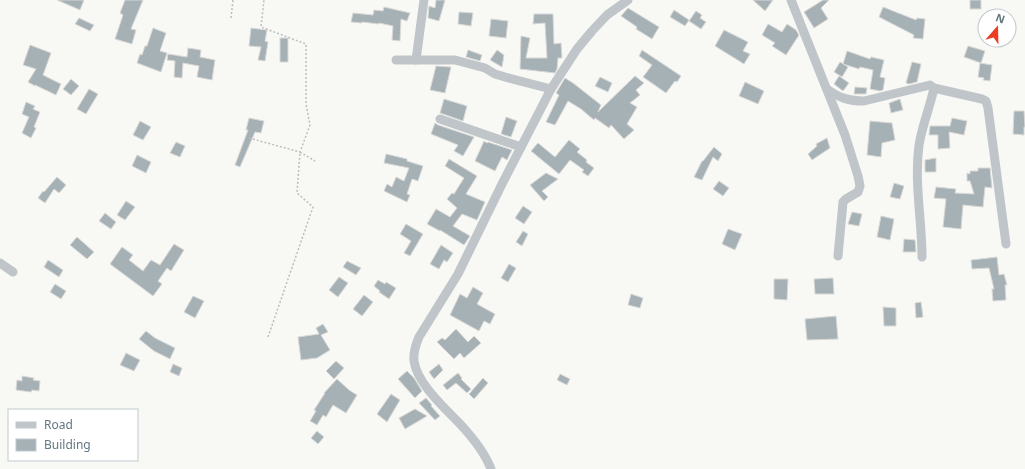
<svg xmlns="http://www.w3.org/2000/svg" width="1025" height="469" font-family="'Noto Sans',sans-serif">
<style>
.building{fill:#a5b1b5;stroke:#dad9d7}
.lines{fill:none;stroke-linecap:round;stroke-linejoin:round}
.path{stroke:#b9bec0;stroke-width:1.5;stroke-dasharray:2 2;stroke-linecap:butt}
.minor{stroke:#bfc5c8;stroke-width:9}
</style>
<rect width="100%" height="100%" fill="#f8f8f5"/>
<!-- building -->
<g class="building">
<polygon points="57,0 84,0 80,10"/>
<polygon points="125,0 143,0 131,29 136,30 132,44 115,39 123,15 120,13"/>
<polygon points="436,0 445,0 439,21 428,18 429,6 435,8"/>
<polygon points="753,0 773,0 765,11"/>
<polygon points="823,0 829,0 821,8 828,19 814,28 804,12"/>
<rect x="970" y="0" width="11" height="9"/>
<polygon points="384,7 410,13 407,21 401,19 400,41 392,40 393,26 379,23 379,24 362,22 362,23 351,22 353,13 373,15 374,10 383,11"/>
<polygon points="883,7 916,20 917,18 925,19 923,39 913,38 914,35 879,17"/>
<polygon points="628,8 659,27 652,39 636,29 637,27 621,16"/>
<polygon points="674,10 689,20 685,26 670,17"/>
<polygon points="696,11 702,15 700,18 706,22 701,29 689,21"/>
<polygon points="459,12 473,13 471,26 458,24"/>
<polygon points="534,14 553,14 554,44 561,43 562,58 558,58 557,69 555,73 520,69 521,36 530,38 526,58 547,58 545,23 533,24"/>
<polygon points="79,18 94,25 90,31 75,24"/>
<polygon points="491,19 508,21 506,38 489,36"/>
<polygon points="768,24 782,32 787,24 796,30 799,35 786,55 772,46 775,43 762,35"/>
<polygon points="153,28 166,33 160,51 167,53 161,72 137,63 140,54 142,55 145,46 147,46"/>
<polygon points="251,28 267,30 265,41 268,42 265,61 258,60 261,47 249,46"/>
<polygon points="724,30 748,42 743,51 750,54 744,64 715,46"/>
<rect x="280" y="38" width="8" height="24"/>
<polygon points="30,45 51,53 43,75 61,84 56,95 35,85 35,86 28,82 36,69 23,65"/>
<polygon points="968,46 985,51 981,63 964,57"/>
<polygon points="188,48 201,50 200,57 215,60 212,80 197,77 199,66 183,63 182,78 174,77 175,61 167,60 168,54 187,57"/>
<polygon points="468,50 482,55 480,61 466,57"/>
<polygon points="497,50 504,55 502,67 490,60"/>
<polygon points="642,50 681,76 677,82 675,81 666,93 643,77 652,65 639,56"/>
<polygon points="847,51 870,59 871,57 884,60 880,77 885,78 883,90 880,91 870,89 873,70 860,67 859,69 843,64"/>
<polygon points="840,62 848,67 842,77 834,72"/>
<polygon points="912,62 921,64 917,82 909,84 906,83"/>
<polygon points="980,63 992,65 990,81 983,80 984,78 978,77"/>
<polygon points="436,66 451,67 445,93 430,90"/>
<polygon points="635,76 644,83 636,90 640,95 630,103 637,107 627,124 634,130 624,139 611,125 609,128 595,118 594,120 581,109 568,101 555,125 546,122 559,95 556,93 565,78 573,83 601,105 598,112"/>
<polygon points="839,76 849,83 843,91 834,84"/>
<polygon points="600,77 612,83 608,92 595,86"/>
<polygon points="71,79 79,86 71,95 63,89"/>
<polygon points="745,82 764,91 758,104 739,96"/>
<polygon points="855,87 867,88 866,94 854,94"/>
<polygon points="89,89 98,94 86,114 77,109"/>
<polygon points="444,99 467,106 463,121 440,113"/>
<polygon points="900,99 903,110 891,113 889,103"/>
<polygon points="26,102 35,106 33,109 40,112 34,127 36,128 31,138 22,133 29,117 22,114"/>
<polygon points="1014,111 1024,111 1025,127 1024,127 1024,135 1013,134"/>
<polygon points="506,117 517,121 511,137 501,134"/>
<polygon points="249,118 264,121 261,133 255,132 240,167 235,165 248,130 246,130"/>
<polygon points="952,118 967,121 964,135 949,132 950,148 938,149 938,135 929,135 930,126 950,126"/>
<polygon points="140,121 151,127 143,140 133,135"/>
<polygon points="870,121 892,123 895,140 882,143 881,157 867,155"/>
<polygon points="435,123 438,125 474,137 463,156 454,151 458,145 431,134"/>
<polygon points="827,138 830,148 812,160 808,154 817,146 816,144"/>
<polygon points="569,140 580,149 577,152 587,160 586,162 594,168 588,176 582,172 584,170 570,160 559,174 531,151 538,143 555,157"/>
<polygon points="484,141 487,143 488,142 512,150 507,160 502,157 495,171 475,161"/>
<polygon points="176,142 185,146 180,157 170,153"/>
<polygon points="714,147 722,154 718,161 713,157 702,180 694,177 702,161 703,161"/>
<polygon points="386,154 407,159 407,161 423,166 418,181 412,179 407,194 410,195 407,202 384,191 387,184 392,187 396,177 404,181 409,168 384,163"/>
<polygon points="137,155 151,162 146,173 132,166"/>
<polygon points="936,158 936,172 925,172 925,160"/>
<polygon points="449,159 477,176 466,194 485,202 477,220 462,214 453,226 470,236 464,245 440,230 440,231 427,224 436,209 450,217 457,208 447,199 452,193 454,194 464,178 445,166"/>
<polygon points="978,168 990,168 992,188 985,187 983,207 963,205 961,229 943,227 946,199 934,198 936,187 956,189 955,193 974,194 970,181 967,181 967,173 970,174 970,171 978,171"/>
<polygon points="546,173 558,179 542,191 548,197 544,201 530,185"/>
<polygon points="57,177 66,185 59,193 54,189 45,203 38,198 43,191 44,192"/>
<polygon points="719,181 729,188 723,196 713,189"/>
<polygon points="894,183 904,186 900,199 890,197"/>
<polygon points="126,201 135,207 125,220 117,215"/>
<polygon points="523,206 532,212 524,224 515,218"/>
<polygon points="852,212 862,214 859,226 848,224"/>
<polygon points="105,213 116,222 111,229 99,221"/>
<polygon points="881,216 894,219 890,240 877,237"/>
<polygon points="406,224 423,234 410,256 404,253 411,241 400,234"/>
<polygon points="728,229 742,234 735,250 722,244"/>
<polygon points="523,231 528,234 522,246 516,242"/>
<polygon points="77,237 94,252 87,259 70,245"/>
<polygon points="904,239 915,240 916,252 903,252"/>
<polygon points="174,244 184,250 171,271 167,268 158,281 162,284 153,296 110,264 122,247 133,255 129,260 143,271 151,260 160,265"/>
<polygon points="441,245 453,253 447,262 444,260 439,269 430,264"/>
<polygon points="997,257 999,275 1004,274 1007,285 1005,285 1006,300 993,301 992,289 994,289 989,268 972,269 971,260"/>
<polygon points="48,260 63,270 59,277 44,267"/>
<polygon points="347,261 361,268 356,275 343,267"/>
<polygon points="509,264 516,268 508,282 501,278"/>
<polygon points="339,277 348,283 338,297 329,290"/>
<polygon points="833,278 834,294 815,294 814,279"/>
<polygon points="774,279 788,279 787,300 774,299"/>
<polygon points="378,280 385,284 386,282 396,288 389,299 379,292 380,291 374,286"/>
<polygon points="55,284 66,291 61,299 50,292"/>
<polygon points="473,287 483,293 477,304 495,314 490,324 484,321 479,331 450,315 460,294 467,298"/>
<polygon points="631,294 643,298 640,308 628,305"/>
<polygon points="364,295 373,302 362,316 353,309"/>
<polygon points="193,296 204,301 195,318 184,312"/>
<polygon points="921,302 923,317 916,318 915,303"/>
<polygon points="883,307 896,308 896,326 884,326"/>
<polygon points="836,316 838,339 807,340 805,319"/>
<polygon points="323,324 328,332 321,335 330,350 317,358 301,360 298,337 319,334 316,328"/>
<polygon points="456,329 468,342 474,336 481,343 464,358 460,353 454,359 437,342 442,338 445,340"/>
<polygon points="146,331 155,338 175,348 170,359 154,351 139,339"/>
<polygon points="126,353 140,360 134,371 120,365"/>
<polygon points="336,361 344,368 334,379 326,371"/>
<polygon points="173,364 182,368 179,376 170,372"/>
<polygon points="439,364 443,370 434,379 429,372"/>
<polygon points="407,371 414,378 422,391 415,398 398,379"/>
<polygon points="458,373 462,378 461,379 471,389 467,393 456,383 447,390 443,385"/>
<polygon points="560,374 570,379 567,385 557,380"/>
<polygon points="22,376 34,378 33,380 40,381 39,391 32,390 31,392 16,390 17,380 22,381"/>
<polygon points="483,378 488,383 474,399 469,394"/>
<polygon points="337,379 349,390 357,395 346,413 333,405 326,417 323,415 317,425 310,421 316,411 314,410 325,393 324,393"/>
<polygon points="391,394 400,400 387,422 377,414"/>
<polygon points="426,398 432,405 431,406 440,416 435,420 419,403"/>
<polygon points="415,409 427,416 405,429 399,418"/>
<polygon points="317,431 324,437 318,444 311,438"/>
</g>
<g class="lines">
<!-- path -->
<g class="path">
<polyline points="231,18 233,0"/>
<polyline points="249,138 300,152 310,125 306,104 306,44 261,27 264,0"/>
<polyline points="268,337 313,207 297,193 300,152 315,161"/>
</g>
<!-- minor -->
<g class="minor">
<polyline points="791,0 845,135 858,176 860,186 858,192 846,199 843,202 838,256"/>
<polyline points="396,60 455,60 485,68 495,74 505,77 551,89"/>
<polyline points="416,60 424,0"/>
<path d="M827,89C839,98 849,101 864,101L930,85L934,88L982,99L986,101L988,108L1006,244"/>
<polyline points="440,119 521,147"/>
<path d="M922,257C922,220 914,183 919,145C922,126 930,107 934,88"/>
<polyline points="0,263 13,272"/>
<path d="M491,469C485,453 473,438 461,425C446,409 417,384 414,361C413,352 416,344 419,337L458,274L502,184L551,89L577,49L592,31L607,15L628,0"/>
</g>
</g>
<!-- legend -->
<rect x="8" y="409" width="130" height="52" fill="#ffffff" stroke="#c0c9cd"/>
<rect x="16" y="422" width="20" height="6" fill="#bfc5c8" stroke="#c0c9cd"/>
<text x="44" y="429" font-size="12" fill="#627781">Road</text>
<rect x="16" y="439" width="20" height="12" fill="#a5b1b5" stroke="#c0c9cd"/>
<text x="44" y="449" font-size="12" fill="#627781">Building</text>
<!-- north arrow -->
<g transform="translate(997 28) rotate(20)"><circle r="19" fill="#ffffff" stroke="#c0c9cd"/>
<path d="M0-3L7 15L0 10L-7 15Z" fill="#ea3d23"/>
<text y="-6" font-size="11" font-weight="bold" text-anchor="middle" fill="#627781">N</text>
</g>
</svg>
